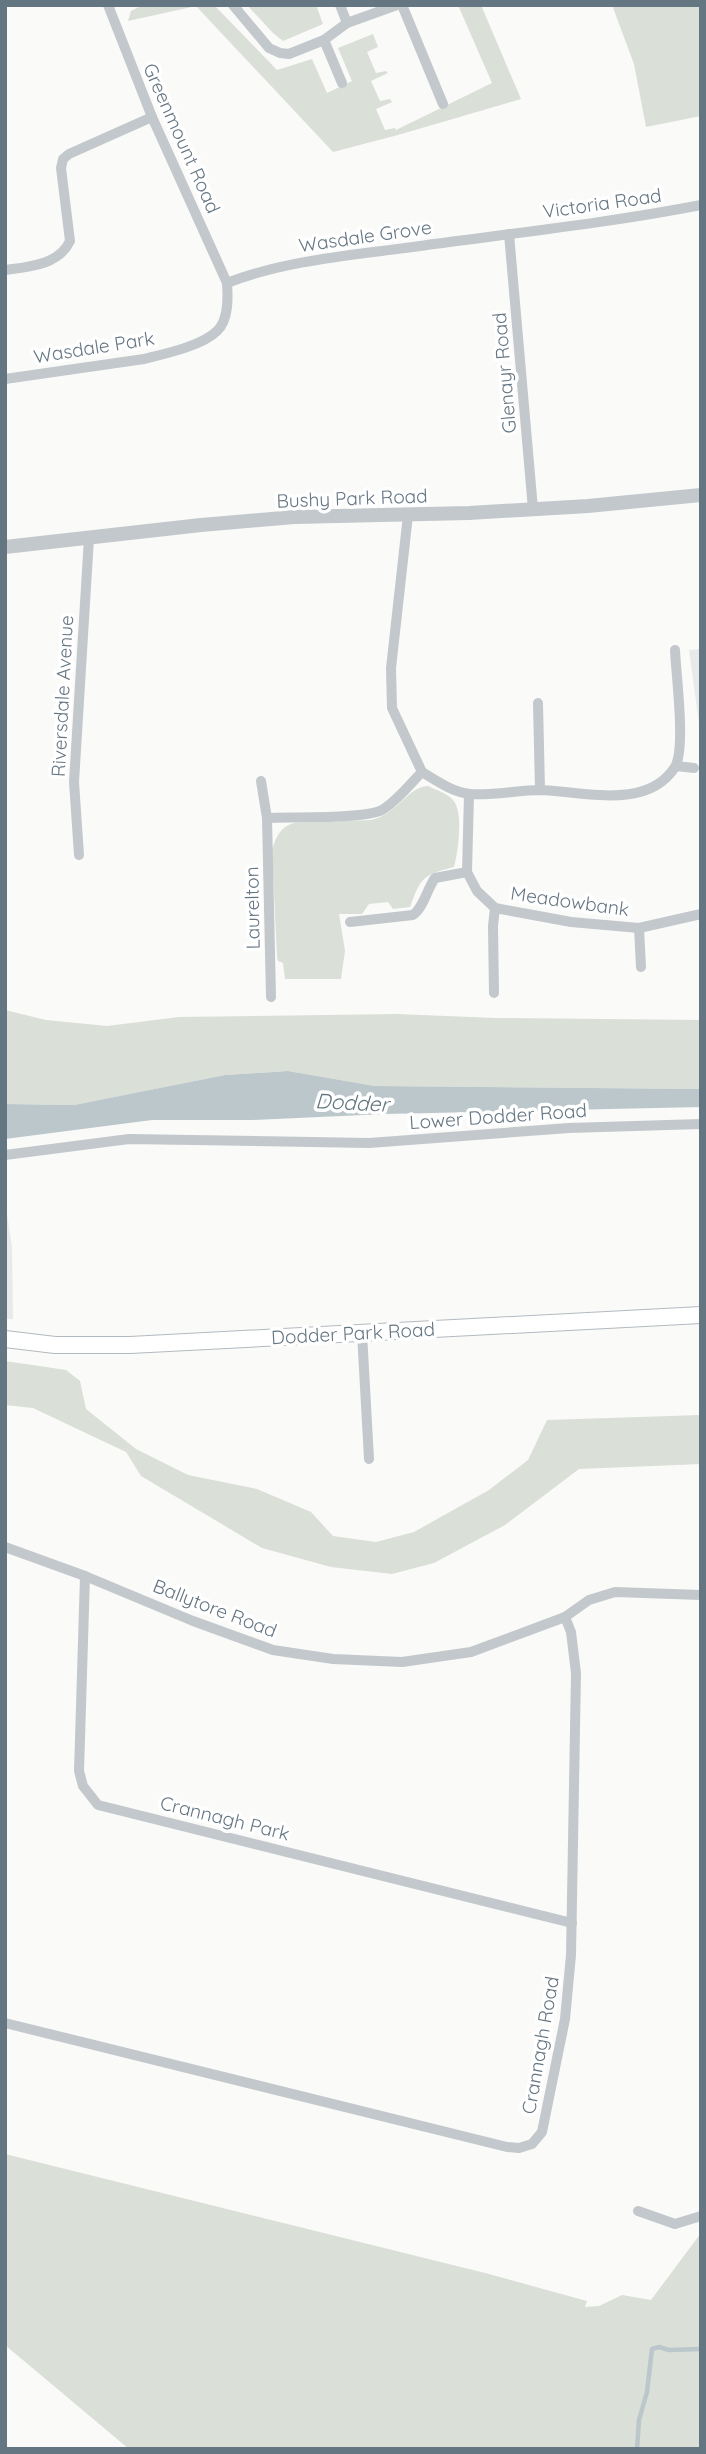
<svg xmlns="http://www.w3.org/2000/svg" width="706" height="2454" font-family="Quicksand,sans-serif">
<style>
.built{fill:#e8e9e9}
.green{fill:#dadfd7}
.water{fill:#bbc7cb}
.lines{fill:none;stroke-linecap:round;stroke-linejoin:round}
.stream{stroke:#bbc7cb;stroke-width:4.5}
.secondary-casing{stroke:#b3babf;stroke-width:18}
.minor{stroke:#c3c8cc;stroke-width:10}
.tertiary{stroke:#c3c8cc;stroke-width:14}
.secondary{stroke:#fff;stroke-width:16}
.labels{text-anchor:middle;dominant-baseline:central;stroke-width:7;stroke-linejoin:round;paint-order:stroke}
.street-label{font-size:19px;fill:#657683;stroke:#fff}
.water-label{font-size:21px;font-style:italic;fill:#60757c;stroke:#fff}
</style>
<rect width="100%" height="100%" fill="#fafaf8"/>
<!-- built -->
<g class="built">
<polygon points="701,649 701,738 689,650"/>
<polygon points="5,1201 12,1247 13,1319 5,1319"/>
</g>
<!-- green -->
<g class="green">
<polygon points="143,5 214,5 277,70 312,59 327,93 352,81 338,48 373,34 378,47 367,52 376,73 386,71 388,73 371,81 380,101 390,99 392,102 376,109 385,130 395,128 396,130 492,83 458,5 481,5 521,99 398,135 333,152 196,6 128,21 131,11"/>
<polygon points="247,5 316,5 323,24 283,41 273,33"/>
<polygon points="612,5 701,5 701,116 646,127 634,64"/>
<path d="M428,786C436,790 447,793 453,800C464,812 458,853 454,867C423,875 421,877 410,907L393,909L388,902L369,904L362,914H339L345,951L341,979H285L283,963L278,961L277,957L272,850C276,837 280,827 294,823L371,820C397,815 407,787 428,786Z"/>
<polygon points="5,1010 46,1020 107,1026 179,1017 396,1014 496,1018 701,1020 701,1089 375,1086 288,1071 225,1075 74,1105 5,1104"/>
<polygon points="5,1361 66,1370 80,1381 86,1409 136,1449 188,1475 257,1489 311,1512 333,1536 376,1542 414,1532 489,1490 528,1460 547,1420 701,1415 701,1464 579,1469 505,1525 434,1563 392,1574 331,1567 262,1548 141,1476 126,1452 33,1408 5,1405"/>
<polygon points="5,2154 485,2273 587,2301 585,2307 599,2306 622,2295 651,2300 701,2233 701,2449 129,2449 5,2345"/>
</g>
<!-- water -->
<polygon class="water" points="288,1071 375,1086 701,1089 701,1107 385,1114 252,1120 152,1120 5,1139 5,1104 74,1105 225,1075"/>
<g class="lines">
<!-- stream -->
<polyline class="stream" points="637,2449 639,2420 647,2392 652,2349 659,2347 669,2350 701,2349"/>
<defs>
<polyline id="secondary" points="5,1339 55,1345 130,1345 701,1315"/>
</defs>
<!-- secondary casing -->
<use href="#secondary" class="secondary-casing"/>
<!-- minor -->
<g class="minor">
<polyline points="233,5 269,48 280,53 289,54 324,40 347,23 397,5"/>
<polyline points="340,5 347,23"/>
<polyline points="402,5 443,104"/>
<polyline points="324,40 342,83"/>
<polyline points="509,234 533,509"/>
<path d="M5,270C28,267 59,265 70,241L61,168L63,159L69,154L152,117"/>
<path d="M227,283C284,261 345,256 405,248C504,234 603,224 701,205"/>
<path d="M5,379L144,359C164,354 202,346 217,331C229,320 228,297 227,283L152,117L108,5"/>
<polyline points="408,515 391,668 392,708 422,772"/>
<polyline points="538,703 540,790"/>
<polyline points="676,766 694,768"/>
<path d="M422,772C437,781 452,792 470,794C493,796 517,790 540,790C582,791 647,811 675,767C686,748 676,675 675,650"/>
<polyline points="261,781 267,818 271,997"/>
<polyline points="469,794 467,872 477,891 495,908 571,922 639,928 701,914"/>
<path d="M267,818C291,817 364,819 382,810C397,801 410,784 422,772"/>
<polyline points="79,855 74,782 89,538"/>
<path d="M350,922L413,915C424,907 427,889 435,878L467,872"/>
<polyline points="639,928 641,967"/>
<polyline points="494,993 493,926 495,908"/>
<polyline points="5,1155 129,1139 369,1143 569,1128 701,1124"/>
<polyline points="362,1333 369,1459"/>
<polyline points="5,1547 85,1576 193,1621 273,1650 333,1659 402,1662 471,1652 565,1617 589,1600 615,1592 701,1595"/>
<polyline points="85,1576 79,1771 83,1786 98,1805 572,1923"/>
<polyline points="5,2023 507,2147 519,2148 532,2144 542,2132 565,2019 571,1955 576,1673 571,1632 565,1617"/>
<polyline points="638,2211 675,2224 701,2216"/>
</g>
<!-- tertiary -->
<polyline class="tertiary" points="5,547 201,525 294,517 469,513 588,506 701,495"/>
<!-- secondary -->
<use href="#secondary" class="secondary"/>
</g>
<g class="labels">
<!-- street labels -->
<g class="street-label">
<text transform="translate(182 138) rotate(66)">Greenmount Road</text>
<text transform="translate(602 203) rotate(-8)">Victoria Road</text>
<text transform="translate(365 236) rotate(-8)">Wasdale Grove</text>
<text transform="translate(94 347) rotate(-9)">Wasdale Park</text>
<text transform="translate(504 373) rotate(-95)">Glenayr Road</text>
<text transform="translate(352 498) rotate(-2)">Bushy Park Road</text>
<text transform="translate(62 696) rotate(-87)">Riversdale Avenue</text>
<text transform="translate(570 901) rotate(8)">Meadowbank</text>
<text transform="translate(252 908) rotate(-91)">Laurelton</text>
<text transform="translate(498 1116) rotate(-4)">Lower Dodder Road</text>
<text transform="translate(353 1333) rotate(-3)">Dodder Park Road</text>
<text transform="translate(215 1608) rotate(21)">Ballytore Road</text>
<text transform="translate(225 1818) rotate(14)">Crannagh Park</text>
<text transform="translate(540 2045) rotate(-80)">Crannagh Road</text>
</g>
<!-- water labels -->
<g class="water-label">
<text transform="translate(352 1102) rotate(3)">Dodder</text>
</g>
</g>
<!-- border -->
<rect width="706" height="2454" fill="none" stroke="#657683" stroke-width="14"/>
</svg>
